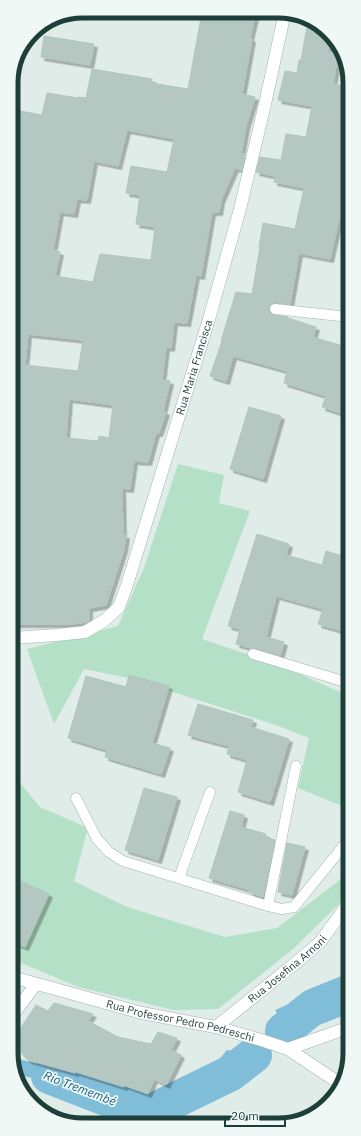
<svg xmlns="http://www.w3.org/2000/svg" width="361" height="1136" font-family="'IBM Plex Sans',sans-serif">
<style>
.green{fill:#b4e0c7}
.water{fill:#7fbdd8}
.lines{fill:none;stroke-linecap:round;stroke-linejoin:round}
.river{stroke:#7fbdd8;stroke-width:36}
.building{fill:#b4c7c1;stroke:#b0c6c0;fill-rule:evenodd;filter:url(#shadow)}
.service-casing{stroke:#a1b4b0;stroke-width:11}
.minor-casing{stroke:#a1b4b0;stroke-width:13}
.service{stroke:#fff;stroke-width:10}
.minor{stroke:#fff;stroke-width:12}
.labels{text-anchor:middle;dominant-baseline:central;stroke-width:3.5;stroke-linejoin:round;paint-order:stroke}
.street-label{font-size:11px;fill:#1e3e3a;stroke:#eff8f5}
.water-label{font-size:12px;font-style:italic;fill:#115d80;stroke:#eff8f5}
.rim{fill:none;stroke:#1e3e3a;stroke-width:5}
</style>
<defs>
<filter id="shadow"><feDropShadow dx="3.5" dy="3.5" stdDeviation="0" flood-color="#0004"/></filter>
</defs>
<rect width="100%" height="100%" fill="#dfece8"/>
<!-- green -->
<g class="green">
<polygon points="178,464 224,475 219,503 250,511 202,639 282,666 349,696 350,804 347,808 298,788 309,738 276,725 129,678 84,669 54,724 27,649 118,626 144,568"/>
<polygon points="12,773 40,807 88,828 74,881 127,907 225,937 277,928 336,883 350,870 350,886 338,905 293,949 218,1009 174,1010 78,987 12,959"/>
</g>
<!-- water -->
<g class="water">
<polygon points="350,978 350,1013 291,1036 275,1010"/>
<polygon points="227,1050 256,1057 237,1074 163,1110 137,1105 16,1074 12,1067 12,1057 164,1098 206,1075"/>
</g>
<g class="lines">
<!-- river -->
<g class="river">
<polyline points="283,1031 313,1007 350,992"/>
<polyline points="49,1076 147,1114 231,1073 254,1055"/>
</g>
</g>
<!-- building -->
<g class="building">
<path d="M202,12H256L250,38L252,39L242,94L255,97L246,126L241,154H245L242,170L235,168L221,200L219,212H212L201,276L196,275L187,323L174,322L171,348L166,347L162,380L170,381L163,411L166,412L159,433H156L148,462L134,461L130,489L122,488L123,535H126L124,549L106,605L89,608V621L87,622L71,624H12L11,129L15,110L42,115L47,93L78,98V97L86,98L92,69L152,79L151,83L188,89ZM127,130L174,139L167,172L131,166L126,193L140,195L136,224L155,227L151,260L100,254L93,282L55,276L60,252L53,250L60,212L74,214L77,199L87,200L94,161L118,166ZM28,334L83,340L78,371L25,365ZM69,399L113,405L109,438L99,436L98,441L66,438Z"/>
<polygon points="308,21 329,32 331,35 328,52 338,54 333,84 349,87 349,115 343,145 349,146 349,194 344,220 339,219 330,259 299,253 290,304 273,303 270,305 269,309 271,314 274,315 288,317 288,318 316,327 313,337 349,348 349,416 322,407 326,396 284,383 287,371 233,356 226,381 210,376 222,341 221,341 236,292 252,294 260,247 259,247 263,223 295,229 304,188 274,182 275,176 256,172 260,157 281,160 286,134 306,137 312,106 278,100 285,71 297,73 299,60 301,60"/>
<polygon points="44,36 94,44 90,65 41,57"/>
<polygon points="249,407 281,416 263,479 230,469"/>
<polygon points="257,534 289,544 286,555 322,565 326,551 349,558 349,633 318,624 323,609 276,596 266,637 284,642 280,656 255,648 251,648 236,644 240,629 228,626"/>
<polygon points="129,675 169,686 152,743 170,748 161,774 105,757 107,750 68,738 86,676 126,687"/>
<polygon points="198,704 253,720 251,727 289,739 270,802 238,792 247,760 227,754 229,746 188,735"/>
<polygon points="144,788 177,797 158,860 125,850"/>
<polygon points="230,811 244,815 241,827 266,834 265,837 275,840 263,897 249,892 250,890 209,878"/>
<polygon points="287,843 305,847 292,895 278,892"/>
<polygon points="12,877 49,894 25,947 12,942"/>
<polygon points="54,1003 93,1014 88,1021 118,1037 151,1044 158,1032 177,1038 171,1050 181,1055 166,1085 154,1079 148,1094 124,1085 124,1087 76,1072 75,1073 28,1060 12,1043 12,1041 36,1005 48,1011"/>
</g>
<g class="lines">
<defs>
<g id="service">
<polyline points="275,309 349,317"/>
<polyline points="253,654 349,683"/>
<polyline points="76,798 97,839 109,852 123,861 268,906 282,909 294,907 350,838"/>
<polyline points="179,878 210,792"/>
<polyline points="268,906 296,766"/>
</g>
<g id="minor">
<path id="s1" d="M12,638L57,635L85,632L105,620L119,607L127,585L209,319L240,209L265,104L285,12"/>
<path id="s2" d="M12,977L142,1013L216,1027L261,1040L288,1049L339,1083"/>
<polyline points="12,1016 36,984"/>
<path id="s3" d="M216,1027L257,994L303,957L321,941L350,901"/>
<polyline points="288,1049 350,1027"/>
</g>
</defs>
<!-- service casing -->
<use href="#service" class="service-casing"/>
<!-- minor casing -->
<use href="#minor" class="minor-casing"/>
<!-- service -->
<use href="#service" class="service"/>
<!-- minor -->
<use href="#minor" class="minor"/>
</g>
<g class="labels">
<!-- street labels -->
<g class="street-label">
<text stroke="none"><textPath href="#s1" startOffset="367">Rua Maria Francisca</textPath></text>
<text stroke="none"><textPath href="#s3" startOffset="92">Rua Josefina Arnoni</textPath></text>
<text stroke="none"><textPath href="#s2" startOffset="174">Rua Professor Pedro Pedreschi</textPath></text>
</g>
<!-- water labels -->
<g class="water-label">
<text transform="translate(80 1088) rotate(21)">Rio Tremembé</text>
</g>
</g>
<!-- crop -->
<path d="M0 0H361V1136H0ZM83 18H278A65 65 0 0 1 343 83V1053A65 65 0 0 1 278 1118H83A65 65 0 0 1 18 1053V83A65 65 0 0 1 83 18Z" fill="#eff8f5" fill-rule="evenodd"/>
<path class="rim" d="M83 18H278A65 65 0 0 1 343 83V1053A65 65 0 0 1 278 1118H83A65 65 0 0 1 18 1053V83A65 65 0 0 1 83 18Z"/>
<!-- scale -->
<path d="M225 1120v6h60v-6" fill="none" stroke="#1e3e3a" stroke-width="2"/>
<text x="231" y="1120" font-size="12" fill="#1e3e3a" stroke="#eff8f5" stroke-width="3" paint-order="stroke">20 m</text>
</svg>
